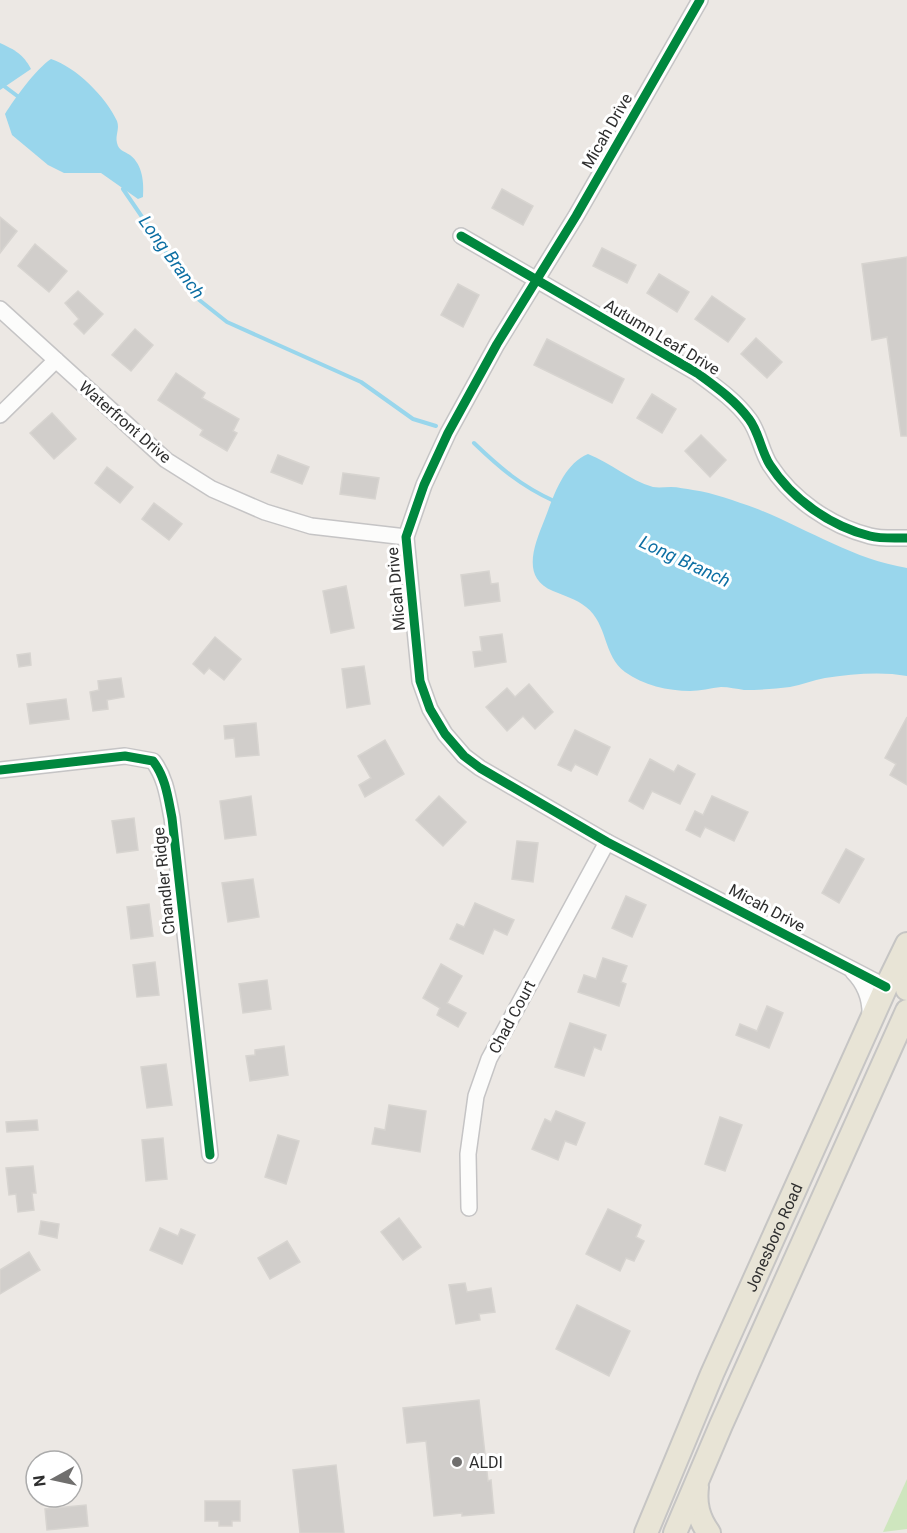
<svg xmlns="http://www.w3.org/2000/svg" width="907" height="1533" font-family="Roboto,sans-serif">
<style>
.green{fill:#cee6be}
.water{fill:#99d6ec}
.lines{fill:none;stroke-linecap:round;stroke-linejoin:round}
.stream{stroke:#99d6ec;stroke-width:4}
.building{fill:#d1cecb;stroke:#d7d4d0;stroke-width:1.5}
.minor-casing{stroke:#c5c4c5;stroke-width:18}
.primary-casing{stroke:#c6c5c4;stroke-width:26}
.minor{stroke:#fcfcfb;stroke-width:15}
.primary{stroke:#e8e4d6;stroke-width:22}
.cycleway-casing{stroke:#fff;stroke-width:13}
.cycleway{stroke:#00873e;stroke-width:9}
.poi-dot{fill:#706f6e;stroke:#fff;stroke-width:2}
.labels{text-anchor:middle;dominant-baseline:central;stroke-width:6;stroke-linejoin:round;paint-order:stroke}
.street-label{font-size:16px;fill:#2e2e2e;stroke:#fff}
.poi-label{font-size:16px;fill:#2e2e2e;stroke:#fff;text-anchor:start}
.water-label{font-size:18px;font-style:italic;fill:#0d6fa3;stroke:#fff}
</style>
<rect width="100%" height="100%" fill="#ece8e4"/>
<!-- green -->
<polygon class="green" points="907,1479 907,1529 883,1532"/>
<!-- water -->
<g class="water">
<path d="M0,43C15,50 23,54 31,69L0,90Z"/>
<path d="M51,59C76,67 106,97 117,121C120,129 115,135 117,143C119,151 124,151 130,155C143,165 144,183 143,197L138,199L101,173H64L48,165L12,135L5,114C15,98 36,69 51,59Z"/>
<path d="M588,454C611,463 629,480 653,487C659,488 665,487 671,487C678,487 686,489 693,490C714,493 735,501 755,508C806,528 852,559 907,568V676C881,671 852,674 825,678C813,680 802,685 790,687C775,689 759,690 744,690C737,689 729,687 721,687C711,688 700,691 690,691C668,691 643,685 625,672C603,656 608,624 586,607C576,599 565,596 553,591C521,578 534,546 544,521C553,498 563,464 588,454Z"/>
</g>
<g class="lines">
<!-- stream -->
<g class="stream">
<polyline points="0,83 20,98"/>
<polyline points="123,189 198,299 227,322 361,382 413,419 436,426"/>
<path d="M474,443C500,468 521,486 554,501"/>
</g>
</g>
<!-- building -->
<g class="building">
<polygon points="502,189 533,206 523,225 492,208"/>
<polygon points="0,217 17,231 0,253"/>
<polygon points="35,244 67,271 49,292 18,266"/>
<polygon points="602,248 636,265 627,283 593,266"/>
<polygon points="907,257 907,436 901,436 887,337 872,340 862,264"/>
<polygon points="659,274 689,292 677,312 647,293"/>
<polygon points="458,284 479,295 463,327 441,315"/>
<polygon points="78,291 103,314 84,334 74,324 79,319 65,303"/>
<polygon points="712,296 745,319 728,342 695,319"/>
<polygon points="135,329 153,345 131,371 112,355"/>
<polygon points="756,338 782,362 767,378 741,354"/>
<polygon points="547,339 624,379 612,403 534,365"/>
<polygon points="176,373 205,393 202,398 239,419 233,431 237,433 227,451 200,435 203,430 158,400"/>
<polygon points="652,394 676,409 662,433 637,418"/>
<polygon points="52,413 76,439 54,459 30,433"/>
<polygon points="701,435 726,460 710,477 685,451"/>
<polygon points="278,455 309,467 302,484 271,472"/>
<polygon points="107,467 133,487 120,503 95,483"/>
<polygon points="343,473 379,478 375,499 340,494"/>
<polygon points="154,503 182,524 169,540 142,519"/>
<polygon points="489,571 491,584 498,583 500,601 465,606 461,575"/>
<polygon points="346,586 354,628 331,633 323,591"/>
<polygon points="502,634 506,662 475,667 473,652 482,651 480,637"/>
<polygon points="215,637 241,659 224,680 209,668 204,674 193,664"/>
<polygon points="30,653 31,665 19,667 17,655"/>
<polygon points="364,666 370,704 347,708 342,669"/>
<polygon points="121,678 124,697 107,700 108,709 93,711 90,692 99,690 98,681"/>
<polygon points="529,684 553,712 535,729 523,716 507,731 486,707 507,688 515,697"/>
<polygon points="66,699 69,719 30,724 27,704"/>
<polygon points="907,717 907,785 890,775 896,764 885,758"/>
<polygon points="256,723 259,755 236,757 234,738 225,739 224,726"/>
<polygon points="575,730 610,747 597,775 575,764 571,771 558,765"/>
<polygon points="385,740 404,774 365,797 359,785 371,778 358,756"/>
<polygon points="650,759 674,772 678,765 695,774 680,804 652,791 643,809 629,801"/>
<polygon points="251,796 256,835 225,839 220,801"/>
<polygon points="439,796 466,822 443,846 416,820"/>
<polygon points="712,796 748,812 734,841 705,827 700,837 686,830 695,811 703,815"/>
<polygon points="134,818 138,850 117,853 112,821"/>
<polygon points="517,841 538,843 533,882 512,879"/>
<polygon points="846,849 864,859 839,903 822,893"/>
<polygon points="253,879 259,917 228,922 222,883"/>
<polygon points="626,896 646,905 632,937 612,928"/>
<polygon points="475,903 514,920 507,935 494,929 483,954 450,939 457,924 464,927"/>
<polygon points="149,904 153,936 131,939 127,907"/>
<polygon points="603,958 627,966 621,982 626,984 619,1006 578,992 584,975 596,979"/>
<polygon points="155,962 159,995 137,997 133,965"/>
<polygon points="441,964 462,976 447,1003 466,1013 458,1027 437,1015 440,1008 423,998"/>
<polygon points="267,980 271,1009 243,1013 239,984"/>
<polygon points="767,1006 783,1013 769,1048 736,1035 740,1024 757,1031"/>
<polygon points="570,1023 606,1035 601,1050 594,1047 584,1076 555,1067"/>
<polygon points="284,1046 288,1075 250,1081 246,1056 255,1055 255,1050"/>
<polygon points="166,1064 172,1105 147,1108 141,1067"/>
<polygon points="389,1105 426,1111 420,1152 372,1144 375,1128 385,1130"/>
<polygon points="556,1111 585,1123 576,1145 565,1141 558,1160 532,1149 545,1119 551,1122"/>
<polygon points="720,1117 742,1125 725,1171 705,1164"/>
<polygon points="37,1120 38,1130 7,1132 6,1122"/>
<polygon points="278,1135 299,1141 286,1184 265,1177"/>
<polygon points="163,1138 167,1179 146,1181 142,1140"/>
<polygon points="33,1166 36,1193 32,1193 34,1210 18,1212 16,1194 9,1195 6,1168"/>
<polygon points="608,1209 641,1225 636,1237 644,1241 634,1261 626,1258 620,1271 586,1254"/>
<polygon points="399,1218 421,1247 403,1260 381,1232"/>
<polygon points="41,1221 59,1224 57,1238 39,1234"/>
<polygon points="160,1228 178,1236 181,1229 195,1235 182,1264 150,1250"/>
<polygon points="287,1241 300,1262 270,1279 258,1258"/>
<polygon points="29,1252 40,1270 0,1294 0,1270"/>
<polygon points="465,1283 467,1292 491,1288 495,1312 479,1314 480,1320 456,1324 449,1285"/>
<polygon points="577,1305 630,1331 609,1376 556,1349"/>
<polygon points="479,1400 488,1481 491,1480 494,1513 462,1516 462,1513 434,1516 426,1441 407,1443 403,1408"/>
<polygon points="336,1465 344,1533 300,1533 293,1470"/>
<polygon points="205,1501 240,1501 240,1521 232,1521 232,1526 219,1526 219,1521 205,1521"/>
<polygon points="86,1505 88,1526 47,1530 45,1509"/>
</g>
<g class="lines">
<defs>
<g id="minor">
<polyline points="700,0 576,216 497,344 448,433 424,485 406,537 420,681 430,709 445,734 464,756 480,768 607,842 886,987"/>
<path d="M461,236L697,373C716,387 735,400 749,419C759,432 761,451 770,465C792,499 830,526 870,536C881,539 895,538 907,538"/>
<polyline points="0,309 166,460 212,489 265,512 311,526 406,537"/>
<polyline points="0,415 56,360"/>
<path d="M0,770L125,756L153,761C166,778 168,798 172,818L210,1155"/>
<path d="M853,972C866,985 871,1000 870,1018"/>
<polyline points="469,1208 468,1154 476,1096 489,1059 607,842"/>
</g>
<g id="primary">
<polyline points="905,953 904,970 907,989"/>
<path d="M697,1487C695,1504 698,1518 709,1533"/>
<path id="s1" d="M646,1533L712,1374L886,987L907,944"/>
<polyline points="675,1533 721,1425 907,1011"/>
</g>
</defs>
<!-- minor casing -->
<use href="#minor" class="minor-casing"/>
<!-- primary casing -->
<use href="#primary" class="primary-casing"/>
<!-- minor -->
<use href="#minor" class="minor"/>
<!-- primary -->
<use href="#primary" class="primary"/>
<defs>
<g id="cycleway">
<polyline points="700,0 576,216 497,344 448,433 424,485 406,537 420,681 430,709 445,734 464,756 480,768 607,842 886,987"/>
<path d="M461,236L697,373C716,387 735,400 749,419C759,432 761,451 770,465C792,499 830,526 870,536C881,539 895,538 907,538"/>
<path d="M0,770L125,756L153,761C166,778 168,798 172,818L210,1155"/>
</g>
</defs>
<!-- cycleway casing -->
<use href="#cycleway" class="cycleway-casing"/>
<!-- cycleway -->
<use href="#cycleway" class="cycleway"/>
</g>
<!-- markers -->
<circle class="poi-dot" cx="457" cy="1462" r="6"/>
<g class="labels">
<!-- street labels -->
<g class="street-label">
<text transform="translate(607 131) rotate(-60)">Micah Drive</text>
<text transform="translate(662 337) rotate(31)">Autumn Leaf Drive</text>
<text transform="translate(125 422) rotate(41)">Waterfront Drive</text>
<text transform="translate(396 589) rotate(-95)">Micah Drive</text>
<text transform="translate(164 881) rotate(-96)">Chandler Ridge</text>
<text transform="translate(767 908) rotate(28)">Micah Drive</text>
<text transform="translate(512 1017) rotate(-62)">Chad Court</text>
<text stroke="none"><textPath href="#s1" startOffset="322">Jonesboro Road</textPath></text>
</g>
<!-- poi labels -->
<g class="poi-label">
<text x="469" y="1462">ALDI</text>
</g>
<!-- water labels -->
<g class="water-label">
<text transform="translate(172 257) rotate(54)">Long Branch</text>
<text transform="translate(685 561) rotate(25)">Long Branch</text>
</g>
</g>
<!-- north arrow -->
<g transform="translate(54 1479) rotate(262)"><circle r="28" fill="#ffffff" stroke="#ababab" stroke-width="1.5"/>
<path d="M0-4.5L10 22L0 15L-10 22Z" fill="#706f6e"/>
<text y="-9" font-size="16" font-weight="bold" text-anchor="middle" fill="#2e2e2e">N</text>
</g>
</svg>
